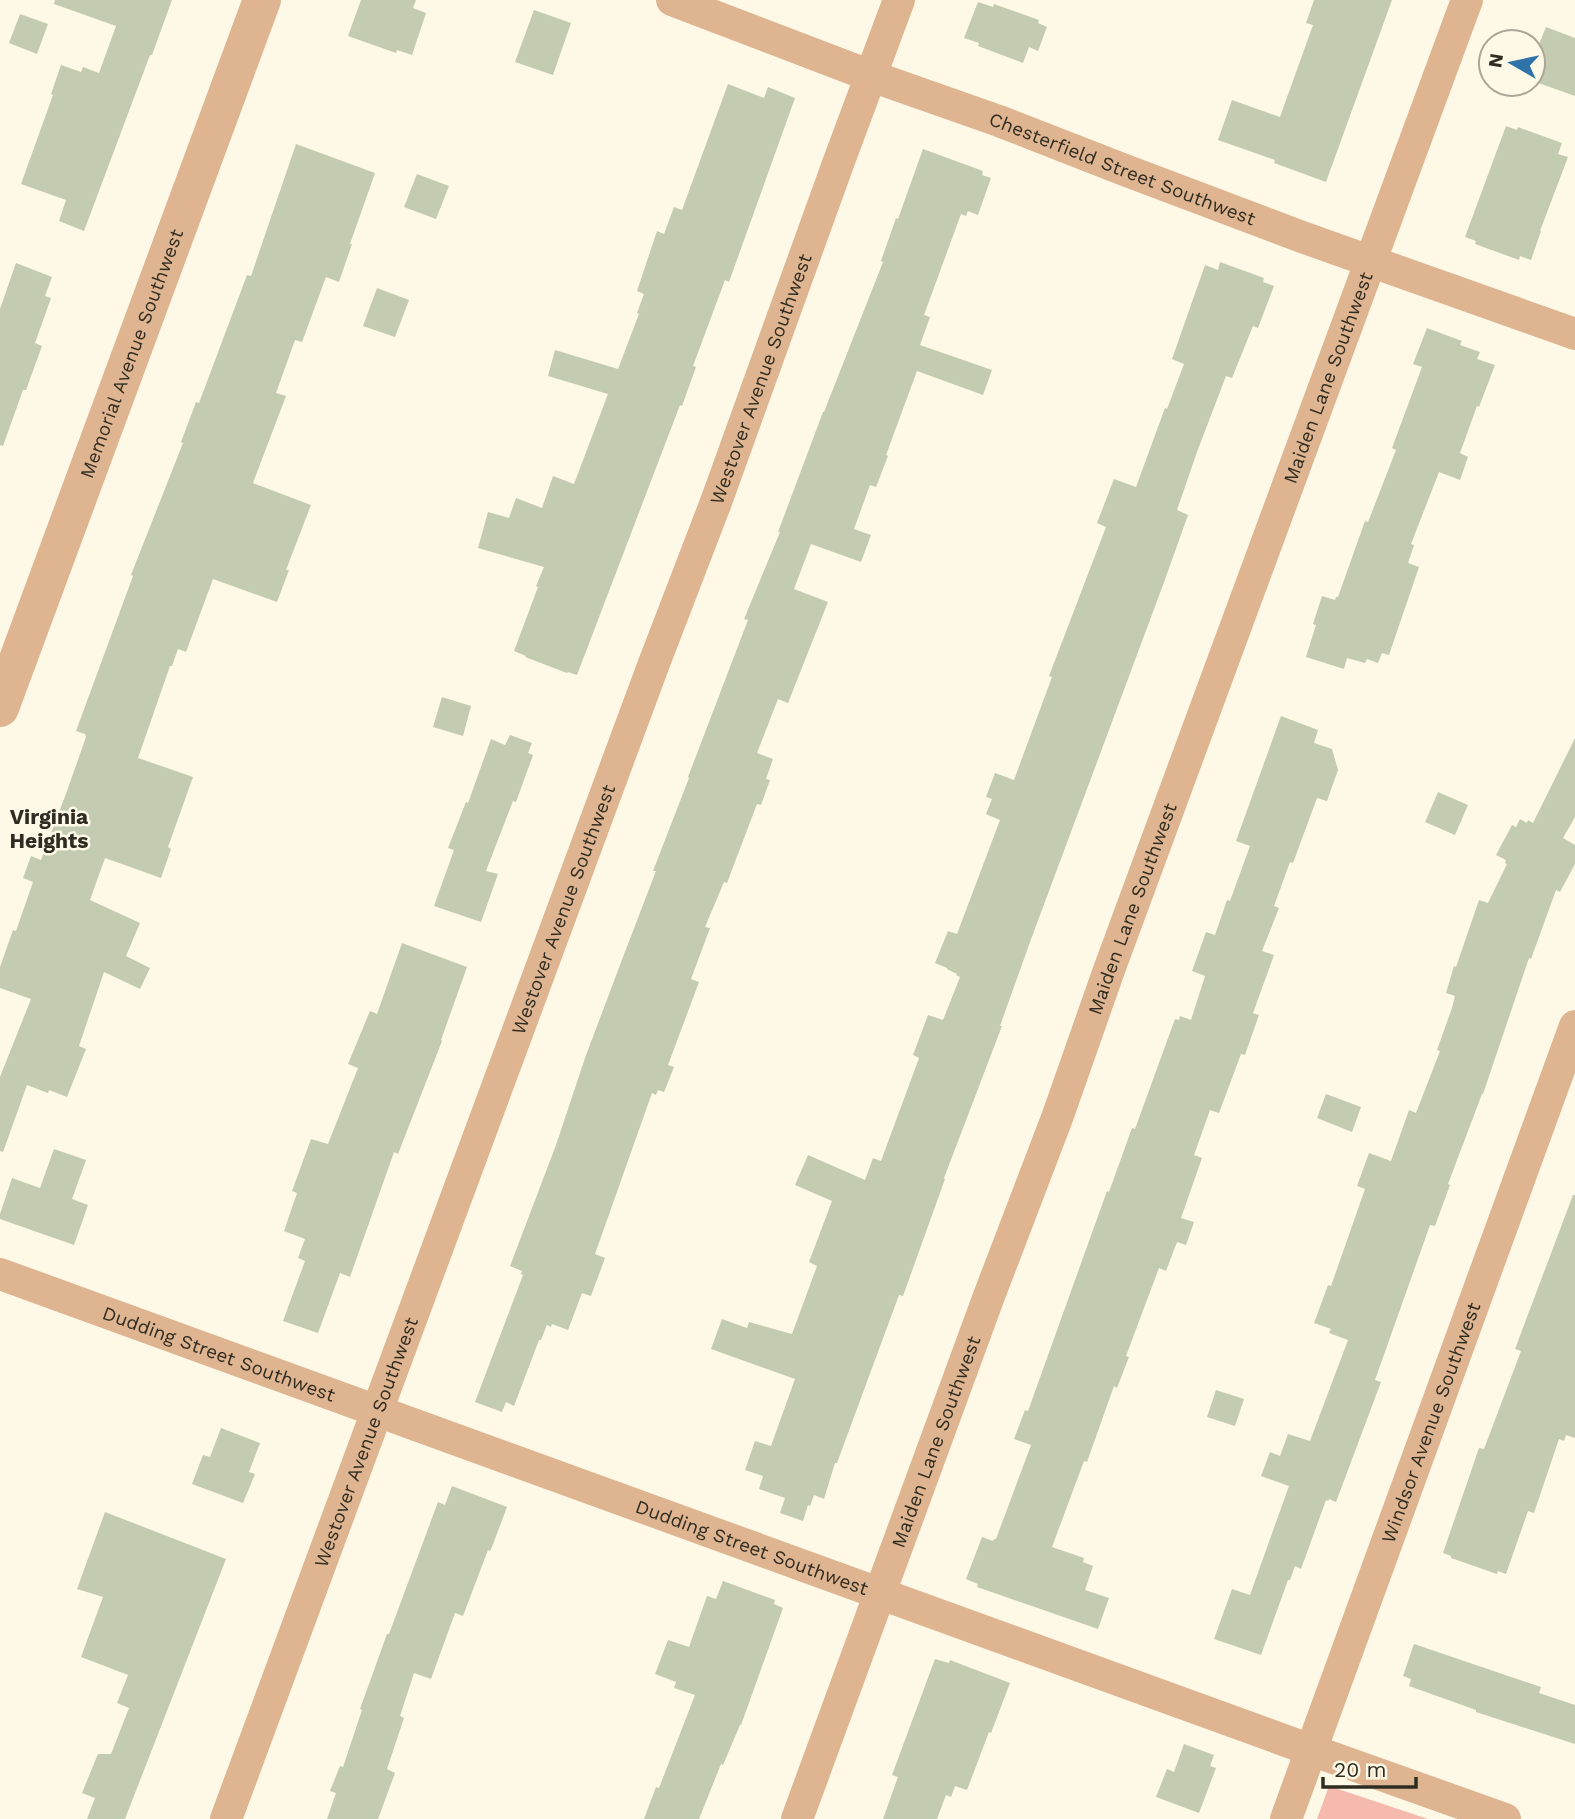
<svg xmlns="http://www.w3.org/2000/svg" width="1575" height="1819" font-family="'Work Sans',sans-serif">
<style>
.green{fill:#f6b9ad}
.building{fill:#c3ccb1}
.lines{fill:none;stroke-linecap:round;stroke-linejoin:round}
.minor{stroke:#dfb490;stroke-width:32}
.tertiary{stroke:#dfb490;stroke-width:38}
.labels{text-anchor:middle;dominant-baseline:central;stroke-width:5;stroke-linejoin:round;paint-order:stroke}
.street-label{font-size:19px;fill:#2f2c21;stroke:#fef8e7}
.neighbourhood-label{font-size:21px;font-weight:bold;fill:#2f2c21;stroke:#fef8e7}
</style>
<rect width="100%" height="100%" fill="#fef8e7"/>
<!-- green -->
<polygon class="green" points="1329,1786 1428,1819 1317,1819"/>
<!-- building -->
<g class="building">
<polygon points="55,0 172,0 152,55 150,55 84,231 59,221 66,200 21,184 53,95 51,94 61,65 81,72 83,67 99,73 116,26 54,4"/>
<polygon points="361,0 416,0 413,8 426,13 412,55 397,50 396,53 348,36"/>
<polygon points="1314,0 1392,0 1326,182 1274,163 1275,160 1218,140 1232,100 1280,117 1313,25 1306,23"/>
<polygon points="978,2 993,7 994,4 1039,20 1038,23 1047,27 1038,51 1029,47 1023,63 978,46 979,43 964,38"/>
<polygon points="534,10 571,23 553,75 515,62"/>
<polygon points="20,14 48,24 37,54 9,43"/>
<polygon points="1546,27 1575,38 1575,96 1533,81 1533,42 1539,44"/>
<polygon points="728,84 764,98 768,87 795,98 729,282 725,280 693,366 696,367 682,406 680,405 577,675 568,672 567,673 525,657 526,656 514,651 538,587 536,586 544,567 478,548 488,512 509,518 516,498 542,508 553,476 574,484 608,394 548,376 555,350 618,369 639,314 637,313 644,294 637,291 657,231 664,234 674,207 682,210"/>
<polygon points="1506,126 1517,130 1518,127 1562,143 1558,154 1568,157 1540,231 1541,231 1531,260 1520,256 1519,260 1475,244 1476,241 1465,237"/>
<polygon points="296,144 375,173 350,244 352,244 339,282 326,277 302,342 295,340 276,393 286,396 253,483 311,505 286,570 289,570 277,602 213,579 186,652 178,649 172,666 170,666 138,758 193,777 168,847 171,849 161,878 105,858 90,900 140,923 126,956 150,968 140,989 104,972 79,1046 86,1049 67,1097 49,1090 48,1093 27,1085 3,1152 0,1151 0,1077 31,999 0,988 0,967 13,930 16,931 33,882 23,878 31,856 41,860 67,791 86,737 85,734 76,731 133,576 131,575 183,443 181,442 196,402 199,403 247,275 251,276"/>
<polygon points="923,149 983,171 982,175 991,178 978,215 968,211 966,216 961,214 924,315 930,317 920,345 992,370 983,395 917,371 886,455 888,456 876,487 870,485 854,529 871,535 861,562 811,544 794,589 828,602 788,703 778,699 757,753 773,759 766,779 770,780 761,805 757,804 727,883 724,882 705,927 710,928 691,979 699,982 668,1065 674,1067 664,1092 658,1090 656,1095 652,1093 595,1254 605,1258 591,1296 582,1293 568,1330 552,1324 551,1327 547,1325 541,1340 539,1340 514,1406 506,1402 502,1412 475,1402 523,1275 521,1274 522,1271 510,1266 556,1145 585,1058 623,957 656,871 653,871 689,778 688,777 748,620 744,619 780,532 778,532 823,412 824,412 883,262 881,261 896,218 898,219"/>
<polygon points="417,174 449,186 436,219 404,207"/>
<polygon points="1220,262 1264,278 1263,282 1274,286 1258,328 1253,326 1232,378 1226,376 1197,452 1177,510 1188,515 1163,585 1030,942 1000,1026 1002,1026 944,1178 945,1179 903,1296 899,1295 837,1463 835,1463 824,1499 814,1495 810,1506 808,1505 803,1521 780,1513 785,1498 759,1489 763,1476 745,1470 755,1441 771,1446 795,1379 711,1349 722,1319 747,1328 749,1322 792,1334 817,1266 809,1262 832,1201 795,1185 808,1155 865,1180 873,1158 881,1161 919,1058 913,1055 928,1015 943,1020 960,977 956,975 957,974 947,969 947,968 935,963 948,931 957,934 1000,820 986,814 992,799 986,797 995,773 1014,780 1052,677 1049,676 1106,527 1097,523 1114,479 1136,487 1165,408 1167,409 1184,364 1172,359 1205,265 1218,270"/>
<polygon points="16,263 52,277 45,296 51,298 35,343 42,346 26,390 23,390 3,446 0,445 0,309"/>
<polygon points="377,288 409,300 395,337 363,326"/>
<polygon points="1427,328 1462,341 1460,345 1480,352 1477,359 1495,365 1479,407 1477,406 1460,453 1468,457 1460,480 1439,472 1411,544 1414,545 1408,563 1419,567 1389,655 1382,653 1378,663 1367,659 1365,663 1347,658 1344,669 1306,657 1316,625 1313,624 1322,596 1335,600 1336,597 1338,597 1365,521 1368,522 1396,450 1392,448 1422,367 1413,364"/>
<polygon points="442,697 471,706 463,736 433,727"/>
<polygon points="1281,716 1318,730 1314,743 1332,749 1338,770 1327,801 1317,798 1293,863 1290,862 1274,906 1279,908 1262,951 1274,955 1253,1013 1259,1015 1245,1055 1241,1054 1219,1113 1210,1110 1194,1155 1202,1158 1181,1218 1194,1222 1186,1245 1177,1242 1166,1271 1159,1268 1126,1356 1129,1357 1117,1388 1114,1386 1087,1462 1084,1461 1052,1547 1084,1558 1083,1562 1093,1566 1085,1590 1109,1598 1098,1629 977,1587 978,1584 966,1579 982,1537 993,1541 994,1539 996,1539 1031,1445 1014,1439 1025,1410 1028,1411 1107,1191 1109,1192 1132,1128 1135,1129 1175,1019 1179,1020 1180,1016 1191,1020 1205,976 1192,971 1206,932 1215,935 1227,900 1230,901 1250,846 1236,841"/>
<polygon points="510,735 532,743 528,753 533,755 516,802 513,801 486,871 498,874 481,922 434,906 454,850 448,848 466,802 468,803 491,739 505,745"/>
<polygon points="1575,738 1575,817 1563,838 1575,845 1575,864 1560,892 1556,890 1531,959 1529,958 1483,1094 1482,1094 1448,1184 1450,1185 1435,1226 1430,1225 1375,1380 1381,1382 1336,1502 1329,1499 1328,1501 1326,1500 1301,1569 1295,1566 1290,1580 1288,1580 1261,1655 1214,1639 1232,1589 1250,1595 1289,1486 1261,1476 1270,1452 1280,1456 1288,1434 1310,1441 1348,1340 1329,1333 1331,1329 1314,1323 1328,1285 1331,1286 1365,1189 1357,1186 1369,1153 1391,1161 1409,1110 1416,1113 1440,1051 1437,1050 1452,1008 1455,996 1446,993 1454,966 1456,967 1479,900 1488,903 1507,864 1505,863 1506,860 1496,855 1512,825 1516,827 1520,819 1527,823 1528,820 1533,823"/>
<polygon points="1438,792 1468,805 1455,835 1425,822"/>
<polygon points="402,943 467,967 441,1040 442,1041 398,1154 394,1152 350,1277 340,1273 318,1333 283,1321 305,1261 298,1258 305,1239 284,1231 297,1193 292,1191 311,1139 328,1144 358,1068 348,1064 370,1011 377,1014"/>
<polygon points="1326,1094 1361,1107 1352,1132 1317,1118"/>
<polygon points="54,1149 86,1160 72,1199 88,1205 74,1245 0,1219 0,1214 12,1178 40,1188"/>
<polygon points="1573,1195 1575,1195 1575,1438 1566,1435 1564,1441 1559,1439 1534,1513 1528,1511 1506,1574 1498,1571 1497,1574 1451,1558 1451,1556 1443,1553 1479,1448 1484,1449 1521,1351 1515,1349"/>
<polygon points="1216,1390 1244,1399 1235,1426 1207,1417"/>
<polygon points="221,1428 260,1443 249,1472 255,1474 243,1503 192,1484 203,1455 210,1457"/>
<polygon points="452,1486 507,1507 492,1547 490,1551 488,1550 463,1616 455,1613 431,1679 414,1673 400,1716 404,1718 387,1769 395,1773 378,1819 327,1819 336,1793 330,1791 340,1766 343,1767 362,1710 360,1709 387,1634 389,1634 438,1502 445,1505"/>
<polygon points="105,1512 226,1559 125,1819 87,1819 95,1798 82,1793 98,1754 111,1754 129,1708 117,1703 128,1675 81,1657 103,1597 77,1589"/>
<polygon points="723,1581 775,1600 774,1604 783,1608 741,1725 740,1725 723,1765 721,1764 699,1819 644,1819 656,1787 659,1788 695,1695 674,1688 676,1682 655,1674 668,1640 689,1647 707,1596 716,1599"/>
<polygon points="1414,1644 1541,1687 1539,1693 1575,1705 1575,1744 1476,1712 1476,1710 1409,1686 1411,1679 1403,1676"/>
<polygon points="935,1659 949,1663 950,1660 1010,1683 991,1733 989,1732 967,1790 955,1786 951,1797 946,1795 937,1819 883,1819 898,1777 892,1775"/>
<polygon points="1184,1744 1214,1755 1210,1766 1216,1768 1199,1813 1156,1797 1167,1769 1174,1772"/>
</g>
<g class="lines">
<!-- minor -->
<g class="minor">
<path id="s1" d="M672,0L871,76L999,121L1122,169L1302,237L1575,334"/>
<path id="s2" d="M0,1274L1311,1750L1505,1819"/>
<path id="s3" d="M226,1819L653,666L716,502L839,161L899,0"/>
<path id="s4" d="M797,1819L989,1296L1057,1118L1109,970L1467,0"/>
<path id="s5" d="M1286,1819L1575,1026"/>
</g>
<!-- tertiary -->
<path class="tertiary" id="s6" d="M0,708L262,0"/>
</g>
<g class="labels">
<!-- street labels -->
<g class="street-label">
<text stroke="none"><textPath href="#s1" startOffset="481">Chesterfield Street Southwest</textPath></text>
<text stroke="none"><textPath href="#s6" startOffset="378">Memorial Avenue Southwest</textPath></text>
<text stroke="none"><textPath href="#s3" startOffset="1536">Westover Avenue Southwest</textPath></text>
<text stroke="none"><textPath href="#s4" startOffset="1536">Maiden Lane Southwest</textPath></text>
<text stroke="none"><textPath href="#s4" startOffset="970">Maiden Lane Southwest</textPath></text>
<text stroke="none"><textPath href="#s3" startOffset="970">Westover Avenue Southwest</textPath></text>
<text stroke="none"><textPath href="#s2" startOffset="233">Dudding Street Southwest</textPath></text>
<text stroke="none"><textPath href="#s5" startOffset="422">Windsor Avenue Southwest</textPath></text>
<text stroke="none"><textPath href="#s3" startOffset="402">Westover Avenue Southwest</textPath></text>
<text stroke="none"><textPath href="#s4" startOffset="402">Maiden Lane Southwest</textPath></text>
<text stroke="none"><textPath href="#s2" startOffset="800">Dudding Street Southwest</textPath></text>
</g>
<!-- neighbourhood labels -->
<g class="neighbourhood-label">
<text x="49" y="816">Virginia<tspan x="49" dy="24">Heights</tspan></text>
</g>
</g>
<!-- north arrow -->
<g transform="translate(1512 63) rotate(279)"><circle r="33" fill="#fef8e7" stroke="#aba698" stroke-width="2"/>
<path d="M0-5L12 26L0 18L-12 26Z" fill="#2f73a8"/>
<text y="-10" font-size="19" font-weight="bold" text-anchor="middle" fill="#2f2c21">N</text>
</g>
<!-- scale -->
<path d="M1323 1777v10h93v-10" fill="none" stroke="#2f2c21" stroke-width="3.5"/>
<text x="1334" y="1777" font-size="21" fill="#2f2c21" stroke="#fef8e7" stroke-width="5" paint-order="stroke">20 m</text>
</svg>
